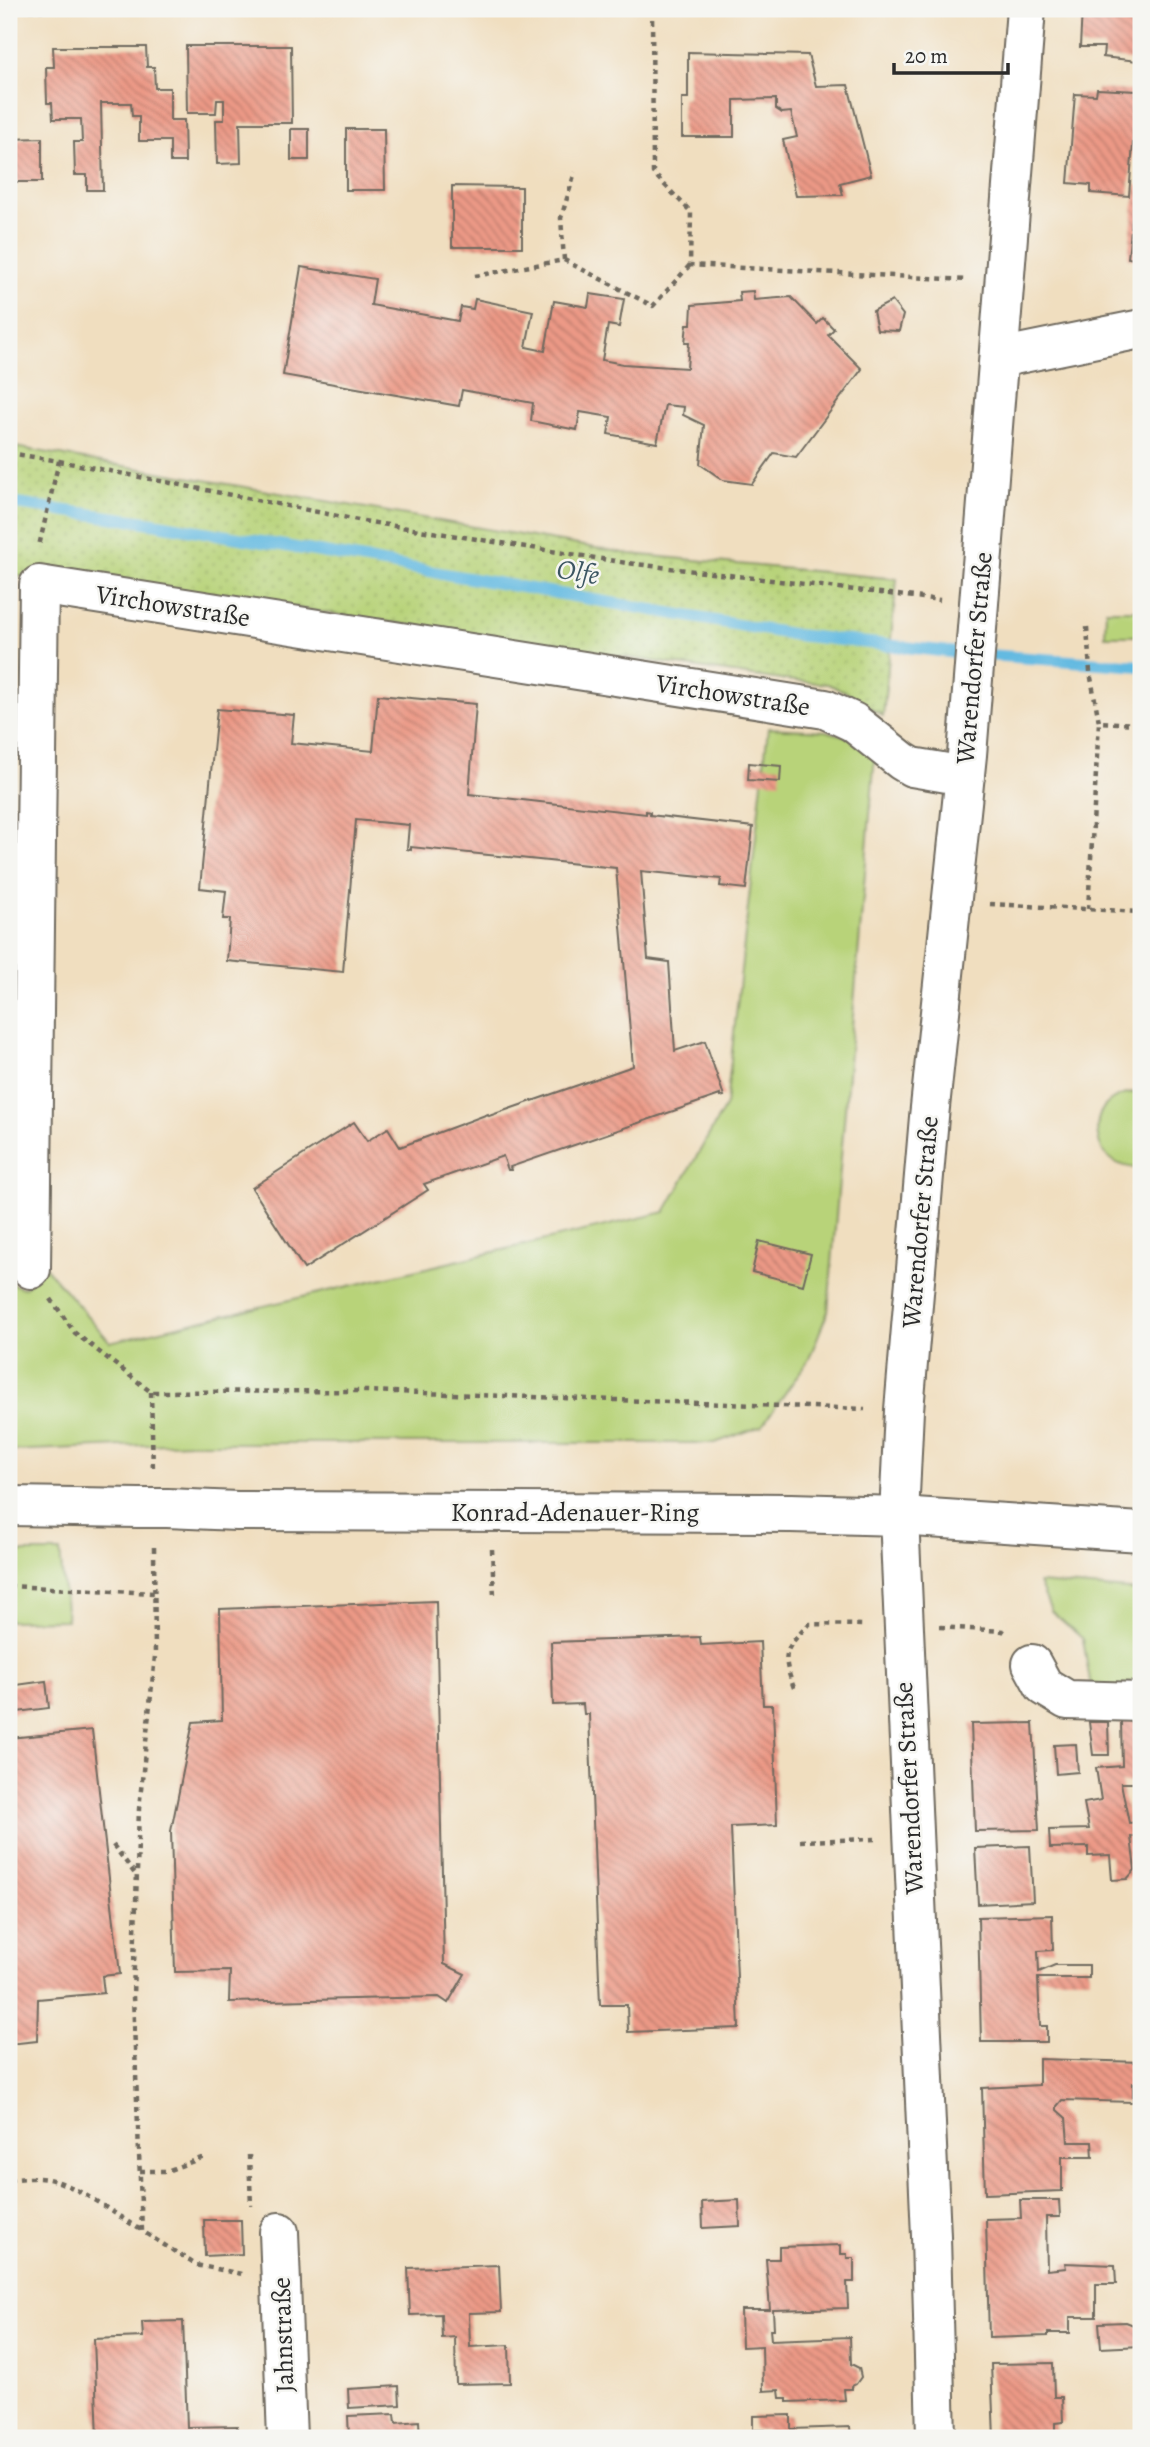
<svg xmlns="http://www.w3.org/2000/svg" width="1150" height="2447" font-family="Alegreya,serif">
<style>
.green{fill:#b8d379;stroke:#727f52;stroke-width:2}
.park{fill:url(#park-dots);stroke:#727f52;stroke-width:2}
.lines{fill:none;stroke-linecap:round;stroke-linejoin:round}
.stream{stroke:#64bae1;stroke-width:12}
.building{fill:url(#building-back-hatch)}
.minor-casing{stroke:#706a5f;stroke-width:42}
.major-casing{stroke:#706a5f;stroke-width:42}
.path{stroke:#706a5f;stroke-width:4.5;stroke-dasharray:5 5;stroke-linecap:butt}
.minor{stroke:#fff;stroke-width:38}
.major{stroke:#fff;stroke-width:38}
.major-bridge-casing{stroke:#706a5f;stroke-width:42;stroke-linecap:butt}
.major-bridge{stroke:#fff;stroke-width:38}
.labels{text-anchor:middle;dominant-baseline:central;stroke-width:5;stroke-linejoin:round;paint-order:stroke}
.street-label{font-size:26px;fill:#2b2b2b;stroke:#f6f6f2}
.water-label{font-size:28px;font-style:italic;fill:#3c5662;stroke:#f6f6f2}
</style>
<defs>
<pattern id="park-dots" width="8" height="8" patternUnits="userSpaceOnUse" patternTransform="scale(1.75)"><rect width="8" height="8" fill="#b8d379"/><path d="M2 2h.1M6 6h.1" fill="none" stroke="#9eb569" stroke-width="1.8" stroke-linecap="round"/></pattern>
<pattern id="building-back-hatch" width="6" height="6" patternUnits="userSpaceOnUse" patternTransform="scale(1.75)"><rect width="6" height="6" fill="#ec9986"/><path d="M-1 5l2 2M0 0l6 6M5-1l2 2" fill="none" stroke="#bf7d6e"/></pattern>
</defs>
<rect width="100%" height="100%" fill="#f6f6f2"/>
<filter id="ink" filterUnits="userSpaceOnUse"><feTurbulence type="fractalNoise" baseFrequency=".0143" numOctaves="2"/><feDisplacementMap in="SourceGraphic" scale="14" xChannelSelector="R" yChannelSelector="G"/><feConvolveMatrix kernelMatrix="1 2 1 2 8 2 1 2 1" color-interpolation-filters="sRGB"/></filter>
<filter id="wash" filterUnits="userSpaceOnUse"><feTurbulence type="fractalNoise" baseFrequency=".00686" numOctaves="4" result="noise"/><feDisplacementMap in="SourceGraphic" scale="28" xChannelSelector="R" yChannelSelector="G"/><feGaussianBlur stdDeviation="1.57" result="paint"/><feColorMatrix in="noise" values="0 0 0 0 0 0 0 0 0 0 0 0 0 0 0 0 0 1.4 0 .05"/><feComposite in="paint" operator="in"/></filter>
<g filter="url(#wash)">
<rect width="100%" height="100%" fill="#f0debf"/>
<!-- green -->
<g class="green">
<polygon points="1106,610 1141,610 1141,636 1105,636"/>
<polygon points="768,728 826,731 855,739 875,755 828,1311 809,1359 762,1426 715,1443 190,1443 9,1451 9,1283 24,1288 45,1267 110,1342 665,1212 726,1105"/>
<path d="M1141,1092V1169C1133,1168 1122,1166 1115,1162C1096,1152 1091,1120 1106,1105C1116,1095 1128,1093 1141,1092Z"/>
<polygon points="9,1552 60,1552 67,1620 9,1621"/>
<polygon points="1039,1583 1141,1591 1141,1688 1091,1688 1083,1639 1051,1611"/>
</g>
<!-- park -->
<polygon class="park" points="9,446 630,554 897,579 883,716 846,692 828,684 774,679 50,572 27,577 9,575"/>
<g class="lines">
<!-- stream -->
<polyline class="stream" points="9,503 153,523 796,635 959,653 1141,666"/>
</g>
<g id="blocks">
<!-- building -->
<g class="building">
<polygon points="1082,9 1141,9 1137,61 1103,57 1104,47 1080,47"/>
<polygon points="186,46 291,46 292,123 240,123 241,163 217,164 216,120 224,120 224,100 217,100 216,113 187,113"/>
<polygon points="53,47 146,47 147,67 154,67 155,88 170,88 170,120 184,120 185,162 170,162 170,141 139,141 139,116 132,116 131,103 101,103 103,190 87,190 87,175 75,175 74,142 82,142 81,119 53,119 52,103 47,103 46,67 54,67"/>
<polygon points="688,52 808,55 816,86 848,85 871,175 840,183 843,195 796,196 783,140 797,137 791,112 782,113 776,109 776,99 734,100 734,137 682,137 682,98 688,98"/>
<polygon points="1097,89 1137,91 1129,196 1091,193 1091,185 1068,183 1075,94 1096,95"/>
<rect x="291" y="129" width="18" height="31"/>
<polygon points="346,129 384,129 385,190 346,190"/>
<polygon points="42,138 42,182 9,182 9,139"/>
<polygon points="1136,185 1141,186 1141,260 1128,258"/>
<polygon points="452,186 522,187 522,247 452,247"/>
<polygon points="301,267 375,279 371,305 458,321 461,307 473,309 475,299 533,311 526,347 545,351 554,301 588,307 590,294 624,299 619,327 608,325 602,360 623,364 687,368 689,343 685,343 687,324 691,324 692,305 740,301 739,292 753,291 754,300 791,297 817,324 823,318 834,329 828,335 862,369 796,457 774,453 752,484 723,480 700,464 704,425 683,415 684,407 665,405 657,443 608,434 611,417 580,412 577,430 531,421 533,403 462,390 459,406 283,375"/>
<polygon points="892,301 903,315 899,331 877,330 873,311"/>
<polygon points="378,695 476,704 469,794 646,814 646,811 650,812 650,815 753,827 746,889 720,886 721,879 641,871 648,959 669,962 675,1051 705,1041 724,1096 720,1097 720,1095 510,1167 511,1170 508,1170 503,1156 424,1184 428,1190 304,1269 252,1188 354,1122 367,1141 388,1128 400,1147 488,1114 489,1116 633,1066 616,868 411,847 411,850 407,849 409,825 356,820 343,972 227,961 230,919 223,919 226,891 200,888 217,709 294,715 291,743 373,751"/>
<polygon points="749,763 781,766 780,782 748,780"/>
<polygon points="759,1241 811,1254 803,1285 752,1272"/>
<polygon points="436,1601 444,1964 465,1974 448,2003 439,1997 229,2002 230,1971 175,1972 171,1831 193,1722 222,1720 220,1609"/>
<polygon points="700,1637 701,1645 760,1642 763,1705 773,1705 777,1825 731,1827 739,2028 628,2032 627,2005 600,2005 589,1714 584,1714 583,1704 553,1705 551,1642"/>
<polygon points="46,1681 49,1708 9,1713 9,1686"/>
<polygon points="1141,1720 1141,1783 1121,1783 1129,1823 1138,1822 1141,1834 1131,1837 1135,1870 1127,1879 1112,1880 1110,1855 1088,1856 1088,1847 1050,1848 1049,1830 1089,1829 1084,1803 1101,1800 1096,1768 1122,1766 1121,1721"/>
<polygon points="1089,1722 1108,1722 1109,1755 1093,1755"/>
<polygon points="1033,1723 1039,1830 975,1831 971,1724"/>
<polygon points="92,1730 120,1974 102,1976 104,1993 38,1999 37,2041 9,2044 9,1738"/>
<polygon points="1076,1744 1078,1772 1056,1774 1054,1745"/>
<polygon points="1030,1846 1033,1901 978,1904 975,1848"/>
<polygon points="1052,1915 1053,1950 1038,1951 1039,1972 1055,1965 1089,1965 1089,1978 1038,1978 1040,2026 1047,2026 1047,2042 981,2042 978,1917"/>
<polygon points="1039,2059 1141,2062 1141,2084 1133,2083 1133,2102 1062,2100 1057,2106 1057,2110 1066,2118 1068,2142 1092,2142 1093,2157 1062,2157 1062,2191 985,2194 982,2088 1039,2085"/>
<polygon points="739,2200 740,2226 703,2228 702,2202"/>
<polygon points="1020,2200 1059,2200 1060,2217 1046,2217 1047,2270 1066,2268 1065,2263 1115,2265 1116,2284 1096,2284 1096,2317 1070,2317 1070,2333 1048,2333 1048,2336 989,2338 986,2219 1021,2218"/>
<polygon points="204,2220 241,2220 242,2254 205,2256"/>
<polygon points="841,2245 841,2254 847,2254 847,2258 854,2258 854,2282 847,2282 848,2308 773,2310 774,2329 770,2329 771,2340 850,2337 851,2364 859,2368 861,2377 856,2384 852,2386 852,2389 844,2389 845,2400 787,2402 787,2398 780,2398 779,2390 763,2391 762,2346 742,2347 741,2310 770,2310 766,2259 779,2259 779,2247"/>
<polygon points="499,2265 501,2312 469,2313 470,2347 509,2345 510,2383 456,2384 455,2337 442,2338 441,2314 410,2315 408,2268"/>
<polygon points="183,2321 187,2427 237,2426 237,2438 98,2438 94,2339 143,2337 142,2322"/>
<polygon points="1126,2322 1141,2328 1141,2346 1101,2348 1099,2323"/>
<polygon points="1053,2363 1054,2397 1062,2397 1063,2422 1055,2423 1055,2438 994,2438 991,2364"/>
<polygon points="399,2386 400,2405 349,2408 348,2389"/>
<polygon points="395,2414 396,2423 419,2421 420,2438 349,2438 348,2416"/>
<polygon points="791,2415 791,2429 850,2427 851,2438 766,2438 765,2430 753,2430 753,2416"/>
</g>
</g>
</g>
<g filter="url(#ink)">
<use href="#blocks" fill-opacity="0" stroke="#706a5f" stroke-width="2"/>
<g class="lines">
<defs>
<g id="minor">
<polyline points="999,358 1141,329"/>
<polyline points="31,1269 39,585 825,709 853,722 902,761 912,767 965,776"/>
<polyline points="899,1516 931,2236 936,2438"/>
<polyline points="1032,1664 1044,1686 1067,1700 1141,1702"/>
<polyline points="279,2232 287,2438"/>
</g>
<g id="major">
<polyline points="9,1506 139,1508"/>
<polyline points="167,1508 237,1511 791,1513 899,1516 1141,1532"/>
<polyline points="899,1516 904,1410 929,1117 967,755 1026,9"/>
</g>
</defs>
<!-- minor casing -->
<use href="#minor" class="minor-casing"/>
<!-- major casing -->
<use href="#major" class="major-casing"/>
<!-- path -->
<g class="path">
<polyline points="652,9 653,173 691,212 690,265 966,280"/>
<polyline points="971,9 988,9"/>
<polyline points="9,10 359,9"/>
<polyline points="564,260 561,218 575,172"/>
<polyline points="475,276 564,260 653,306 690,265"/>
<polyline points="9,453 59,461 39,546"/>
<polyline points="59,461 363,521 627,563 940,600"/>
<polyline points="1087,627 1090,672 1099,722 1141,724"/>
<polyline points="990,904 1141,912"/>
<polyline points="1088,909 1099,722"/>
<polyline points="51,1299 75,1333 151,1392 367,1391 865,1409"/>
<polyline points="151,1392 153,1471"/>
<polyline points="154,1547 155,1656 139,1809 133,1996 142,2231 196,2265 242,2274"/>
<polyline points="492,1549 494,1597"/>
<polyline points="9,1586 155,1593"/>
<polyline points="940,1627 1003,1631 1007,1634"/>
<path d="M794,1688C781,1653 784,1650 809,1624L865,1625"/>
<polyline points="800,1841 876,1839"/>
<polyline points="113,1845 136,1875"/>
<polyline points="249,2155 251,2206"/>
<polyline points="140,2171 167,2171 207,2156"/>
<path d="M9,2180C22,2178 35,2177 48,2179C75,2184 116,2215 141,2230"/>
</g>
<!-- minor -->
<use href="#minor" class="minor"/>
<!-- major -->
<use href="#major" class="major"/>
<defs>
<polyline id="major-bridge" points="139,1508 167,1508"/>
</defs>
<!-- major-bridge casing -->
<use href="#major-bridge" class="major-bridge-casing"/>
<!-- major-bridge -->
<use href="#major-bridge" class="major-bridge"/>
</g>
</g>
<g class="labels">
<!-- street labels -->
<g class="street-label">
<text transform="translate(173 606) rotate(9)">Virchowstraße</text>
<text transform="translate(974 658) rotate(-85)">Warendorfer Straße</text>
<text transform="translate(733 695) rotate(9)">Virchowstraße</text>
<text transform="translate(920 1222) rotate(-85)">Warendorfer Straße</text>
<text x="575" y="1512">Konrad-Adenauer-Ring</text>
<text transform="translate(909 1788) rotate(-93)">Warendorfer Straße</text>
<text transform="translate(283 2335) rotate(-92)">Jahnstraße</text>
</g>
<!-- water labels -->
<g class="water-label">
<text transform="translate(578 572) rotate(10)">Olfe</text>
</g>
</g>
<!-- margin -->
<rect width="1150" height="2447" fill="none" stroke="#f6f6f2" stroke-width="35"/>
<!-- scale -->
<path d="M894 63v10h114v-10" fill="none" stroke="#2b2b2b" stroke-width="3.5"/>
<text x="905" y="63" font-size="21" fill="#2b2b2b" stroke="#f6f6f2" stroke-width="5" paint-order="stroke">20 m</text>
</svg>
